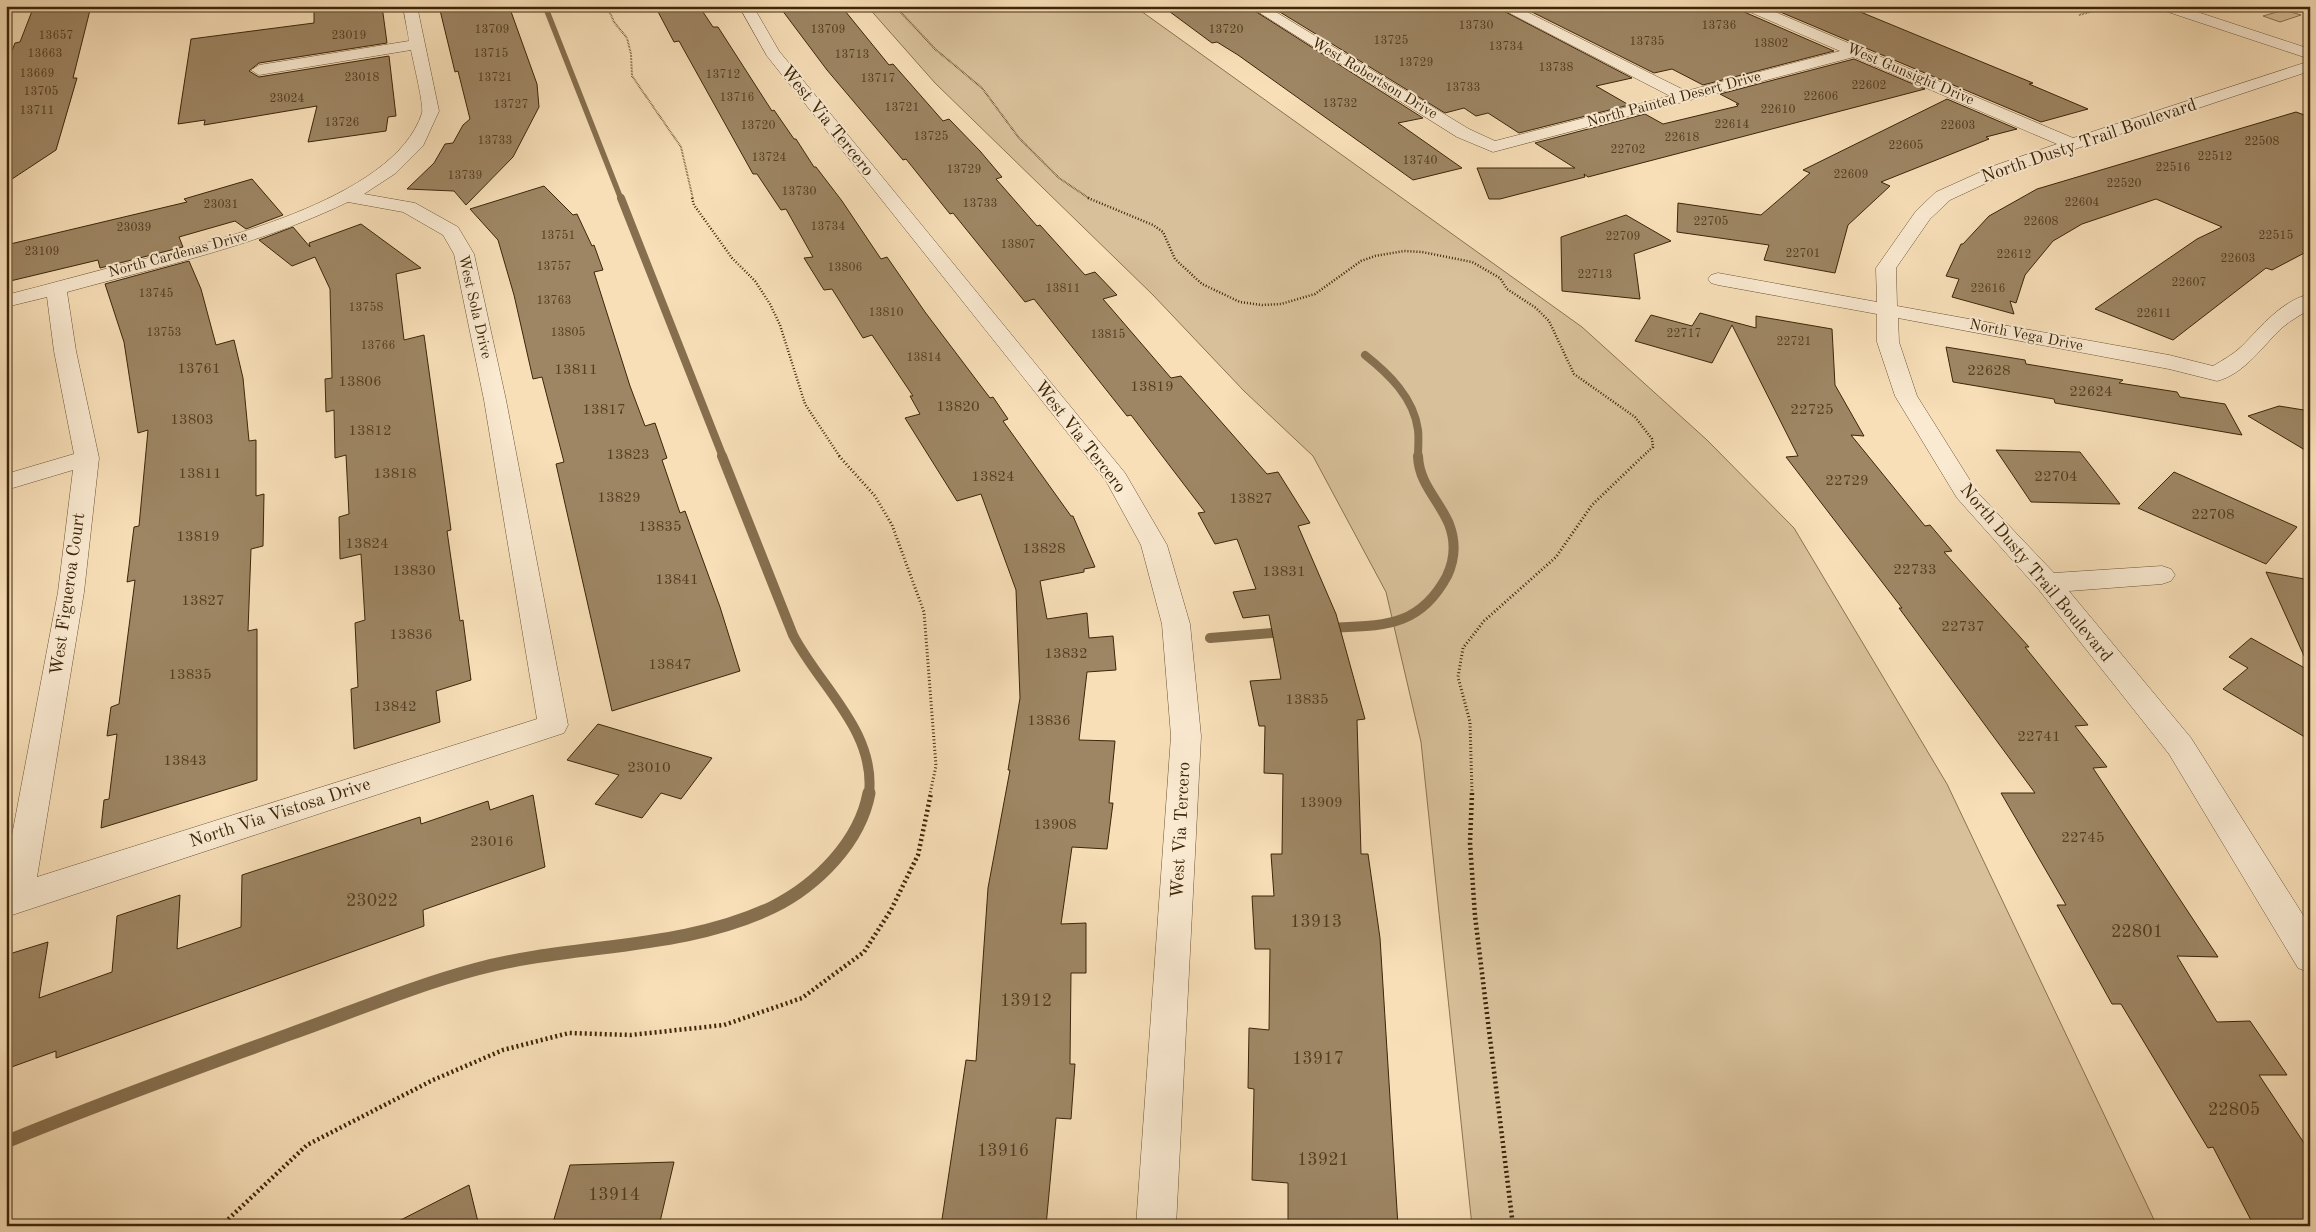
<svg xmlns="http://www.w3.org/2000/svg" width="2316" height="1232" font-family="'Old Standard TT',serif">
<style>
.green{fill:#d8c09a;stroke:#8a7352}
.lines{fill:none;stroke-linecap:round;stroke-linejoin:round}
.stream-far3{stroke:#866f4e;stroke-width:5.5}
.stream-far2{stroke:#866f4e;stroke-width:8}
.stream-far1{stroke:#866f4e;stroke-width:10}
.stream{stroke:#866f4e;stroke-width:13}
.building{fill:#9e8664;stroke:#3c2609}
.minor-casing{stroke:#6b5435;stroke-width:1}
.path-far3{stroke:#3c2609;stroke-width:2;stroke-dasharray:0.5 1;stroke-linecap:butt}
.path-far2{stroke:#3c2609;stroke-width:2.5;stroke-dasharray:1 2;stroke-linecap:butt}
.path-far1{stroke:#3c2609;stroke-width:3;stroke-dasharray:1 2.5;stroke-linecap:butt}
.path{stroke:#3c2609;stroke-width:4.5;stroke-dasharray:2 3;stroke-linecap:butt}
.minor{fill:#faead1;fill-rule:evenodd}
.labels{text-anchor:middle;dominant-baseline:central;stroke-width:4;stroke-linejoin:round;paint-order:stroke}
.far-number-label{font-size:12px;fill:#543e20}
.far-street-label{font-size:15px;fill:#3c2609;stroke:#faead1}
.number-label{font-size:15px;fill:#543e20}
.street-label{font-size:18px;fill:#3c2609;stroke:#faead1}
.near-number-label{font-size:18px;fill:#543e20}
</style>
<rect width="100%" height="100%" fill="#f8dfb8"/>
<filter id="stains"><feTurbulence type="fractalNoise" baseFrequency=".004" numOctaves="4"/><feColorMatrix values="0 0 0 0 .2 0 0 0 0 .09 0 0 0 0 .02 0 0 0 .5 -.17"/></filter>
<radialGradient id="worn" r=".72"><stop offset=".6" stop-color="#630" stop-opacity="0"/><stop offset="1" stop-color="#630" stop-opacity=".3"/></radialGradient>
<!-- green -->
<g class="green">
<polygon points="867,6 1134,6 1582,327 1707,440 1794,528 1947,784 2157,1226 1472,1226 1421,742 1386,592 1313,456 1244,391 1153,295 935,83"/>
<polygon points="2284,10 2301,15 2280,22 2263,16"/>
</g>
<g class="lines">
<!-- stream-far3 -->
<polyline class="stream-far3" points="545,6 621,199"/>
<!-- stream-far2 -->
<g class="stream-far2">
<polyline points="621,198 723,457"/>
<path d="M1365,355C1389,374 1414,398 1418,430C1419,439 1418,448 1418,457"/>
</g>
<!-- stream-far1 -->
<g class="stream-far1">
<path d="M722,456L793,635C820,687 876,731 869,794"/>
<path d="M1326,628C1380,625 1418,630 1447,576C1455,559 1456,542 1449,524C1439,500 1419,484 1418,456"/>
<polyline points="1210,638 1284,632"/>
</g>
<!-- stream -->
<path class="stream" d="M6,1142C100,1103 195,1069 290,1034C352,1012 413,986 477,969C574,943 681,951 773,907C817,885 860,842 869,793"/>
</g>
<!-- building -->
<g class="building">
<polygon points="34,6 91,6 73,78 77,78 56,150 6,183 6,66 15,43 20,42"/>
<polygon points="314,6 382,6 387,43 259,63 249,71 259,77 389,56 396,116 388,117 386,131 308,142 317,106 204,125 205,120 178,124 191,39 314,23"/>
<polygon points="439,6 509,6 537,84 539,107 513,157 466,205 454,191 407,189 434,163 445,144 453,143 463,125 470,119 458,71 455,72"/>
<polygon points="655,6 699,6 713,27 718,27 772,111 774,110 794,139 796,139 814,167 816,167 842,201 881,259 887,257 925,312 990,398 993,397 1008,419 1003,421 1071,516 1073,516 1095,567 1084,569 1084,572 1040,581 1047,619 1087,613 1089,638 1113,636 1116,670 1087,672 1079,740 1115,741 1109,803 1113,803 1107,849 1072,847 1061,924 1086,923 1086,973 1071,973 1070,1064 1075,1064 1071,1119 1056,1118 1046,1226 941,1226 966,1060 976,1061 988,888 1010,770 1008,770 1020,698 1016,590 981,494 957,501 905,418 920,414 910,396 913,396 872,335 863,338 832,289 824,290 804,258 813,257 786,209 781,210 757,174 753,174 679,41 674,42"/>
<polygon points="779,6 841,6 889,65 893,64 943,121 949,119 980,151 1002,177 996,179 1037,226 1040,225 1085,275 1095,272 1117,295 1103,299 1171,378 1181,376 1267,474 1278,472 1310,523 1298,526 1336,614 1365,719 1357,720 1361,854 1368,854 1380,938 1398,1226 1288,1226 1288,1183 1252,1180 1254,1089 1248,1088 1249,1028 1269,1030 1270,949 1255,949 1252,896 1274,896 1271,854 1282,854 1283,774 1264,773 1265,726 1259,726 1250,681 1281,679 1269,615 1243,618 1233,592 1256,589 1237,539 1215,544 1198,513 1205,512 1131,415 1127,416 1034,299 1025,302 953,213 950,214 906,159 903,160 827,70"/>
<polygon points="1162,6 1247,6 1423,118 1398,123 1462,168 1413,180 1238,55 1217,42 1212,43"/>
<polygon points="1270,6 1494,6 1632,78 1596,86 1629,105 1519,133 1488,113 1476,116 1464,108 1445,113"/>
<polygon points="1520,6 1739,6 1742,11 1834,51 1703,85 1672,69 1654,73"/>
<polygon points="1766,6 1808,6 1814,9 1846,6 2033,83 2029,84 2088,109 2041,122"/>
<polygon points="1854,59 1925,89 1588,177 1584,174 1585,177 1500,199 1489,199 1477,168 1575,168 1535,143 1645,114 1663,124 1738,106 1736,104 1739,104 1720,94"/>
<polygon points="1947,99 2017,129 1986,137 1989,139 1881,182 1890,186 1848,225 1835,273 1764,260 1769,245 1677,232 1678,203 1761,215 1810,173 1803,170"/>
<polygon points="2296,112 2310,117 2310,250 2272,270 2266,268 2173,340 2095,309 2197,239 2222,227 2156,199 2082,224 2053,241 2025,275 2016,303 2010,301 2014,314 1952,297 1959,279 1946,276 1961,244 1963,244 1989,216 2037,189"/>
<polygon points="252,179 283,215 246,229 235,221 179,237 183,247 100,268 98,260 6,282 6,245 187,202 184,199"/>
<polygon points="544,186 573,215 577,214 592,246 594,245 603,270 594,272 630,386 645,426 655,423 667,458 662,460 680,513 685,511 720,607 740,671 612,711 556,464 564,462 542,377 533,379 514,295 498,240 470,209"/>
<polygon points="1626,215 1671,241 1634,254 1640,299 1562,291 1561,237"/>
<polygon points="361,224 421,268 396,274 404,340 424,335 451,530 447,531 460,621 463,620 471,680 436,691 440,722 354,749 351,689 358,687 355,623 365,620 361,554 340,559 339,517 349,514 346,455 335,458 334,410 326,412 325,379 332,378 330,289 315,257 292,266 259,240 293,227 310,247 309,243"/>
<polygon points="189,261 201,289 216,345 234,340 243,378 249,441 256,440 256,496 264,494 263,546 251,549 248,631 257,629 257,780 101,828 104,800 109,799 117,734 107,736 111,707 119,704 135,580 127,582 134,527 139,526 148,430 138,433 124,342 105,284"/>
<polygon points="1700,313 1756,328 1756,316 1832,329 1835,385 1864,436 1851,435 1925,526 1930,525 1952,551 1944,552 2029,647 2025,647 2088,725 2075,726 2107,767 2093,768 2218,957 2177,956 2217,1022 2250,1021 2287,1075 2259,1075 2310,1152 2310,1226 2254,1226 2213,1147 2208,1148 2121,1004 2112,1004 2057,905 2066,905 2001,793 2035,793 1899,608 1902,608 1786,457 1798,456 1732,325 1712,363 1635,341 1651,315 1692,326"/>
<polygon points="1946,347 2025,360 2026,364 2123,380 2119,383 2177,392 2180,397 2225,404 2242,435 2055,403 2054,399 1953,382"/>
<polygon points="2279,406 2310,411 2310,453 2248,416"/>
<polygon points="1996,450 2080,452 2120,504 2031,502"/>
<polygon points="2174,472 2297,527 2266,564 2138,508"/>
<polygon points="2266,572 2310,580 2310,669"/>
<polygon points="2251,638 2310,671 2310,740 2223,689 2248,668 2229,657"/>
<polygon points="598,724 712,758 681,799 661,793 642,818 595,804 619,775 567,760"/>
<polygon points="533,795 545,867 423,910 424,926 56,1058 56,1051 6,1069 6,955 48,942 39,998 112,972 117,916 180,895 177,949 241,927 242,875 420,817 421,824 488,801 490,810"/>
<polygon points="674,1162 659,1226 552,1226 570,1165"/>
<polygon points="469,1185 479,1226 389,1226"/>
</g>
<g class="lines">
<defs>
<g id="minor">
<path d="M403,6H417L439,111L423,146L396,173L364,194L415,203L458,227L474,254L506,400L568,725L564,733L6,917V867L58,592L73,470L6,490V474L74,454L54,351L47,297L6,307V295C46,285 85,274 124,264C205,244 394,201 422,113C424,105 413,61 411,50L259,75L251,70L259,65L409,41ZM348,202L403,212L443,235L454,254L484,400L537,719L37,877L84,592L99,458L76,351L67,292C162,266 259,245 348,202Z"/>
<polygon points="739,6 753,6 779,51 1125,473 1167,545 1190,624 1201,736 1176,1226 1136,1226 1171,736 1162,624 1141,545 1106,481 767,56"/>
<path d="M1249,6H1266L1469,129L1495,141L1670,96L1496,6H1515L1686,91L1840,51L1743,9L1741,6H1761L2073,138L2310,61V71L2078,148L2008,173L1950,200L1930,219L1896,268L1897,306L2169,355L2213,366C2223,360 2234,354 2242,346C2262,326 2281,301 2310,294V309C2301,315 2291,320 2283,327C2263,345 2245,374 2217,381L2169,369L1898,318L1899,342L1917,396L1978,493L2054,573L2162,566L2171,569L2175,575L2171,581L2162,584L2069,591L2191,738L2310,926V973L2298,968L2169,754L2039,590L1957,498L1895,396L1877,342V314L1718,285L1711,283L1708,279L1711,275L1718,273L1877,302L1876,268L1916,211L1936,192L1996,165L2057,144L1854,57L1493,152L1457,137Z"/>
<polygon points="2157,6 2179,6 2310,49 2310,59 2159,9"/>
</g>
</defs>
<!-- minor casing -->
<use href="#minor" class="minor-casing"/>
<!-- path-far3 -->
<g class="path-far3">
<polyline points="607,6 614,22 627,38 631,54 632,76 681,147 693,199"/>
<polyline points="895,6 935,49 982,88 1019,138 1059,178 1090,199"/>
<polyline points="2079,11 2097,6"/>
<polyline points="2079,15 2111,6"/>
</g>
<!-- path-far2 -->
<g class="path-far2">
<polyline points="692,198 694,205 732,258 755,281 770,304 780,325 805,404 840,457"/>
<polyline points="1088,198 1153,225 1163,232 1175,259 1202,284 1240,302 1262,305 1281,304 1315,294 1361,261 1375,256 1404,251 1422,252 1472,262 1500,278 1507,289 1536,308 1549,321 1574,374 1635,417 1652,439 1653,447 1642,457"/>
</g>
<!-- path-far1 -->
<g class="path-far1">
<polyline points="839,456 875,496 892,525 924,612 936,766 930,794"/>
<polyline points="1472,794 1470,722 1458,677 1463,648 1484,621 1556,557 1592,505 1643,456"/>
</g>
<!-- path -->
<g class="path">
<polyline points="1472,793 1470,843 1475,916 1513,1226"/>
<polyline points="221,1226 307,1145 433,1080 503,1050 569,1033 631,1035 724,1025 802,998 864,952 891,910 918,855 931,793"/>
</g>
<!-- minor -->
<use href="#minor" class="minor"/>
</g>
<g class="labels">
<!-- far-number labels -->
<g class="far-number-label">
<text x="1476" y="26">13730</text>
<text x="1719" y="26">13736</text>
<text x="492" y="30">13709</text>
<text x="828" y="30">13709</text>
<text x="1226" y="30">13720</text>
<text x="56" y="36">13657</text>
<text x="349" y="36">23019</text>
<text x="1391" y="41">13725</text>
<text x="1647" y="42">13735</text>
<text x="1771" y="44">13802</text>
<text x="1506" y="47">13734</text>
<text x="45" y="54">13663</text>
<text x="491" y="54">13715</text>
<text x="852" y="55">13713</text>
<text x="1416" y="63">13729</text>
<text x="1556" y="68">13738</text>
<text x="37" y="74">13669</text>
<text x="723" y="75">13712</text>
<text x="362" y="78">23018</text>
<text x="495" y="78">13721</text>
<text x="878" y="79">13717</text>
<text x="1869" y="86">22602</text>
<text x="1463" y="88">13733</text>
<text x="41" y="92">13705</text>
<text x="1821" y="97">22606</text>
<text x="737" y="98">13716</text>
<text x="287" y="99">23024</text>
<text x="1340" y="104">13732</text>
<text x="511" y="105">13727</text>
<text x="902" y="108">13721</text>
<text x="1778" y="110">22610</text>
<text x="37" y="111">13711</text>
<text x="342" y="123">13726</text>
<text x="1732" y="125">22614</text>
<text x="758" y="126">13720</text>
<text x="1958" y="126">22603</text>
<text x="931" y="137">13725</text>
<text x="1682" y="138">22618</text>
<text x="495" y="141">13733</text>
<text x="2262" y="142">22508</text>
<text x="1906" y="146">22605</text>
<text x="1628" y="150">22702</text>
<text x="2215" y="157">22512</text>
<text x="769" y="158">13724</text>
<text x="1420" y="161">13740</text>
<text x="2173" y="168">22516</text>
<text x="964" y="170">13729</text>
<text x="1851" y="175">22609</text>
<text x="465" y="176">13739</text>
<text x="2124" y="184">22520</text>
<text x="799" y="192">13730</text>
<text x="2082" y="203">22604</text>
<text x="980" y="204">13733</text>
<text x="221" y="205">23031</text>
<text x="1711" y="222">22705</text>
<text x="2041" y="222">22608</text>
<text x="828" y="227">13734</text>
<text x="134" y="228">23039</text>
<text x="558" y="236">13751</text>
<text x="2276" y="236">22515</text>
<text x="1623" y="237">22709</text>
<text x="1018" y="245">13807</text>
<text x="42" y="252">23109</text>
<text x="1803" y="254">22701</text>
<text x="2014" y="255">22612</text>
<text x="2238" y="259">22603</text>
<text x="554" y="267">13757</text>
<text x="845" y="268">13806</text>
<text x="1595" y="275">22713</text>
<text x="2189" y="283">22607</text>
<text x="1063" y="289">13811</text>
<text x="1988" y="289">22616</text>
<text x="156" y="294">13745</text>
<text x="554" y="301">13763</text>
<text x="366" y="308">13758</text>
<text x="886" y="313">13810</text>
<text x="2154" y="314">22611</text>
<text x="164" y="333">13753</text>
<text x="568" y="333">13805</text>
<text x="1684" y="334">22717</text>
<text x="1108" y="335">13815</text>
<text x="1794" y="342">22721</text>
<text x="378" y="346">13766</text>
<text x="924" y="358">13814</text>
</g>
<!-- far-street labels -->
<g class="far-street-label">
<text transform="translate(1910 75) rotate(23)">West Gunsight Drive</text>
<text transform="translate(1374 79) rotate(31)">West Robertson Drive</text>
<text transform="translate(1674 100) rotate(-15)">North Painted Desert Drive</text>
<text transform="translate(178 255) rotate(-15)">North Cardenas Drive</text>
<text transform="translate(474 307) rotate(77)">West Sola Drive</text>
<text transform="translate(2026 336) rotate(11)">North Vega Drive</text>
</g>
<!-- number labels -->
<g class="number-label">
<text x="199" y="369">13761</text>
<text x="576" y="370">13811</text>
<text x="1989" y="371">22628</text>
<text x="360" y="382">13806</text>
<text x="1152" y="387">13819</text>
<text x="2091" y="392">22624</text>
<text x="958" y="407">13820</text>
<text x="604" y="410">13817</text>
<text x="1812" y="410">22725</text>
<text x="192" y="420">13803</text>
<text x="370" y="431">13812</text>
<text x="628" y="455">13823</text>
<text x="200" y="474">13811</text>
<text x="395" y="474">13818</text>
<text x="993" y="477">13824</text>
<text x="2056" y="477">22704</text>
<text x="1847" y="481">22729</text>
<text x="619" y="498">13829</text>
<text x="1251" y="499">13827</text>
<text x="2213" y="515">22708</text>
<text x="660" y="527">13835</text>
<text x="198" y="537">13819</text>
<text x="367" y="544">13824</text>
<text x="1044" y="549">13828</text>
<text x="1915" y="570">22733</text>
<text x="414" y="571">13830</text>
<text x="1284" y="572">13831</text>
<text x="677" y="580">13841</text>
<text x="203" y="601">13827</text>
<text x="1963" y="627">22737</text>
<text x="411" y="635">13836</text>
<text x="1066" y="654">13832</text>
<text x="670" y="665">13847</text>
<text x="190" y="675">13835</text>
<text x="1307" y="700">13835</text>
<text x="395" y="707">13842</text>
<text x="1049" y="721">13836</text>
<text x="2039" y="737">22741</text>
<text x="185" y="761">13843</text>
<text x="649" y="768">23010</text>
<text x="1321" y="803">13909</text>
<text x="1055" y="825">13908</text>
<text x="2083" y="838">22745</text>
<text x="492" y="842">23016</text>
</g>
<!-- street labels -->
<g class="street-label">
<text transform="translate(827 121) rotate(51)">West Via Tercero</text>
<text transform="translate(2089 141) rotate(-19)">North Dusty Trail Boulevard</text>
<text transform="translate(1080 437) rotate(52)">West Via Tercero</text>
<text transform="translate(2036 573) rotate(50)">North Dusty Trail Boulevard</text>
<text transform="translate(68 594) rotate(-82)">West Figueroa Court</text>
<text transform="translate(280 813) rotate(-18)">North Via Vistosa Drive</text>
<text transform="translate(1181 830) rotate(-87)">West Via Tercero</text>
</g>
<!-- near-number labels -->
<g class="near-number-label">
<text x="372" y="901">23022</text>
<text x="1316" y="922">13913</text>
<text x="2137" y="932">22801</text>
<text x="1026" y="1001">13912</text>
<text x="1318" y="1059">13917</text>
<text x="2234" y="1110">22805</text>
<text x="1003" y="1151">13916</text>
<text x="1323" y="1160">13921</text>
<text x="614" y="1195">13914</text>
</g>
</g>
<!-- margin -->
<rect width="2316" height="1232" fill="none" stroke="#f8dfb8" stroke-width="25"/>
<rect x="8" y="8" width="2301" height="1217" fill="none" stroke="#3c2609" stroke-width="2.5"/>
<rect x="12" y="12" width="2291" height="1207" fill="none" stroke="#3c2609"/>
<rect width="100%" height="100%" filter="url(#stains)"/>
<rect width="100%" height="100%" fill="url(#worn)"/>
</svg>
